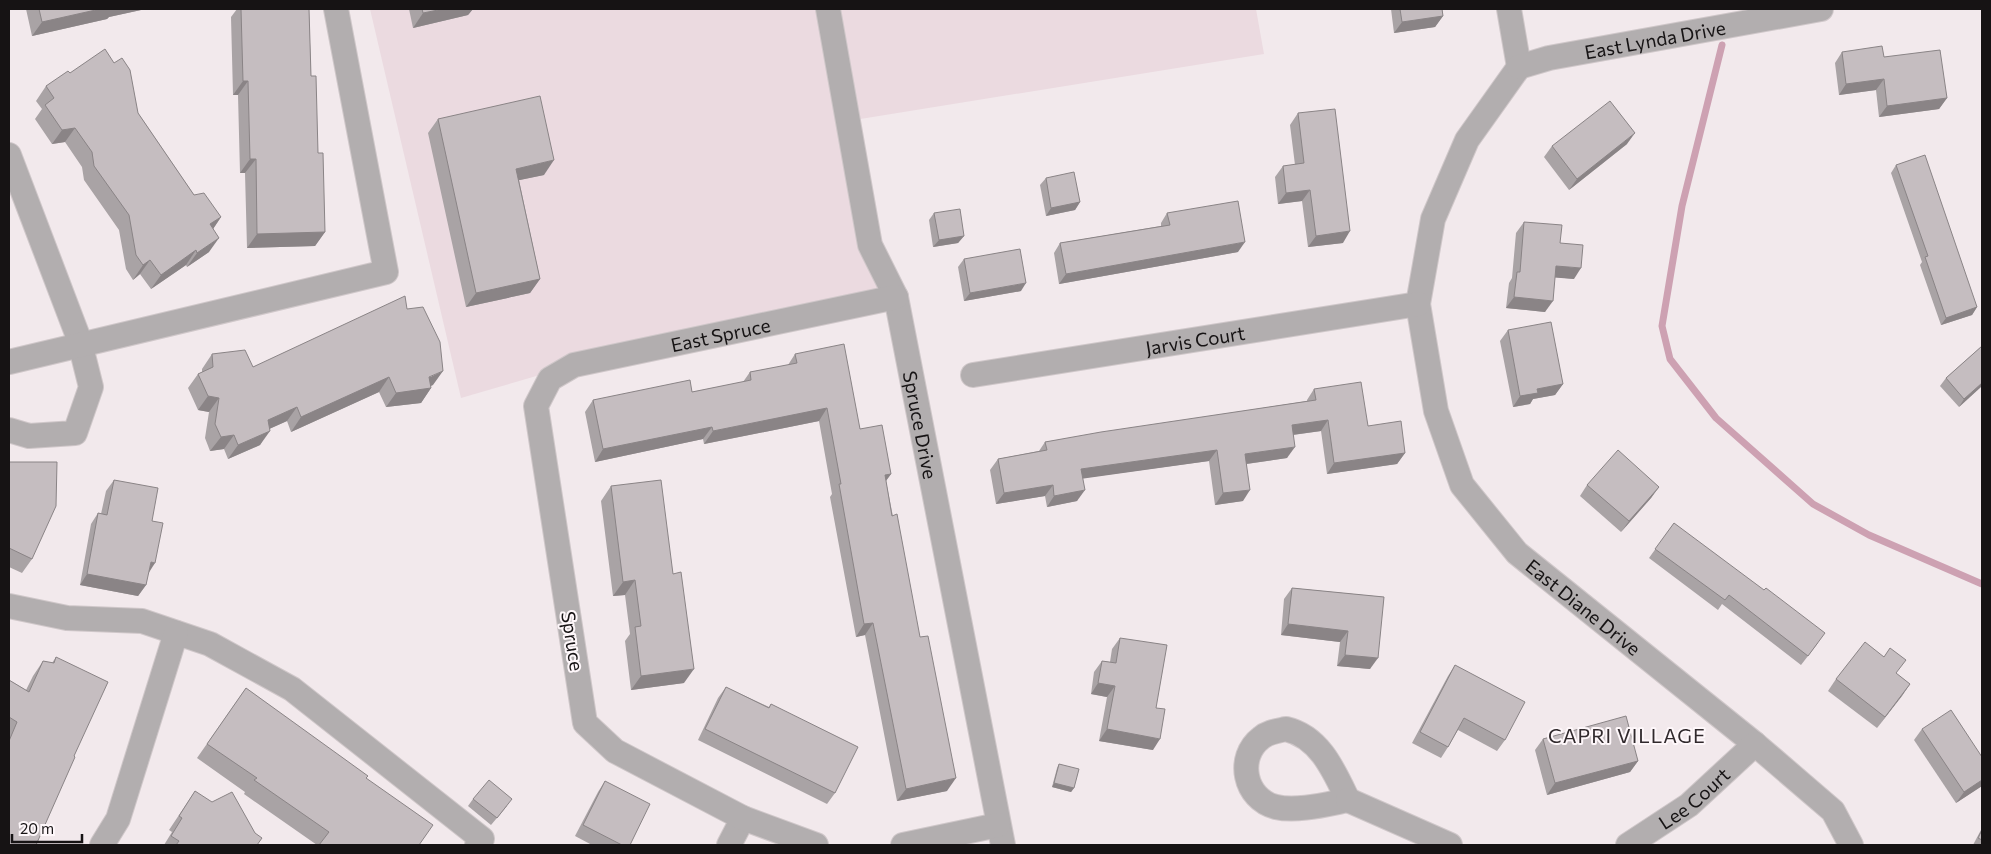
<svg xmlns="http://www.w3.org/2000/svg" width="1991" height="854" font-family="Commissioner,sans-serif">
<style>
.built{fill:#ebdae0}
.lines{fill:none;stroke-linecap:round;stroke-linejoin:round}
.stream{stroke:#cda1b2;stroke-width:7}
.minor-casing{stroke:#cfc7c9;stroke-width:26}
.minor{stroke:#b2aeaf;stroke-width:24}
.wall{fill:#a9a3a5}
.shaded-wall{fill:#8a8486}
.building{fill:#c5bdc0;stroke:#8a8486}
.labels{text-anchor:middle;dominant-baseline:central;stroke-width:4;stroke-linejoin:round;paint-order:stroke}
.street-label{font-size:19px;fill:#161314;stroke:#fef7fa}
.neighbourhood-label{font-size:20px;letter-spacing:1px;fill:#30292c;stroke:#fef7fa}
</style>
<rect width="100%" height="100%" fill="#f2e9ec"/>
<!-- built -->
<polygon class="built" points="370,9 1256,9 1264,54 848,121 896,297 574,365 461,398"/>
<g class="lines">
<!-- stream -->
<polyline class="stream" points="1722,45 1682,206 1662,326 1670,359 1716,418 1813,504 1869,535 1982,584"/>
<defs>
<g id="minor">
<path id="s1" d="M828,9L870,245L896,297L1003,845"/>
<polyline points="1509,9 1519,67"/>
<path id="s2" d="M1519,67L1467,140L1433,219L1418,304L1436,411L1462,485L1517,553L1755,744L1833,811L1851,845"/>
<path id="s3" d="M1519,67L1549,58L1821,9"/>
<polyline points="9,155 79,339 91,387 75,433 29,436 9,430"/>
<polyline points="9,362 386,272 336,9"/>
<path id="s4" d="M973,375L1418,304"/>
<polyline points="9,606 67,618 142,621 210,644 292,689 482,839 477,845"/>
<path d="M1286,729C1320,737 1334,771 1348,800C1327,804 1297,812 1276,807C1244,799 1236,757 1261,738C1268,732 1277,731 1286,729Z"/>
<polyline points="1348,800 1450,845"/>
<polyline points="102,845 118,819 176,633"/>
<polyline points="729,845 743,818"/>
<path id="s5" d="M816,845L743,818L615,751L585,723L536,406L550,379L574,365L896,297"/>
<polyline points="903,845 998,825"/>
<path id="s6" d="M1628,845L1689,805L1755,744"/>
</g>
</defs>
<!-- minor casing -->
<use href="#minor" class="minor-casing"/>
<!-- minor -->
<use href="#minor" class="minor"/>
</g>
<!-- wall -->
<g class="wall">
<polygon points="26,9 142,9 141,10 109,17 107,19 32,36"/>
<polygon points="237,9 309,9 311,76 325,232 315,246 247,248 245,173 240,173 238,95 233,95 231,17"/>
<polygon points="409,9 473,9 468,15 413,28"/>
<polygon points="1391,9 1442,9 1443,16 1435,27 1394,33"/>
<polygon points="1842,52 1884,57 1947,98 1939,109 1879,117 1876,90 1839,95 1835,63"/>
<polygon points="70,73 138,113 194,195 221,217 213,229 209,252 187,267 186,265 151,289 140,274 133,280 126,269 119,230 84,180 82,167 65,142 52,144 35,119 42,109 36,101 46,86"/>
<polygon points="1298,113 1343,243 1308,247 1302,201 1278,204 1275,177 1283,166 1295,165 1290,125"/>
<polygon points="438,119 544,175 519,180 540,279 530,293 466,307 428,133"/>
<polygon points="1627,144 1569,190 1544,157 1552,146"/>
<polygon points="1896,165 1977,307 1972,315 1941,325 1920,265 1922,262 1891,173"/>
<polygon points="1046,178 1080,202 1075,210 1046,216 1040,185"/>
<polygon points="934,213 964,236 958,243 933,247 929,220"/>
<polygon points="1167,213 1238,252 1059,284 1054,253 1060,243 1161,226 1161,223"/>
<polygon points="1524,222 1560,243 1574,279 1555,277 1545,312 1506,308 1509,283 1512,278 1516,233"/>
<polygon points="964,259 1021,291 964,301 958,267"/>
<polygon points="407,309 433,385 430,386 431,388 421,403 386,407 379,392 291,432 287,421 269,429 260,445 228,459 224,449 210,451 205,438 209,412 198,410 188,388 198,374 202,372 202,369 212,354 253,367"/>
<polygon points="1508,330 1563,384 1555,395 1533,399 1530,404 1513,407 1500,341"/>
<polygon points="1982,346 1982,386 1959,407 1940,386 1946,378"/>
<polygon points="795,354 860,429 891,474 886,481 947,791 897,801 865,635 856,637 830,497 832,494 819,421 704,444 703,439 595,462 585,412 593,400 692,392 743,382 750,372 788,365"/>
<polygon points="1314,389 1405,453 1397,464 1327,474 1321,431 1293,435 1287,458 1247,464 1243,501 1215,505 1209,461 1083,478 1077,501 1047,507 1045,496 996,504 990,470 998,459 1039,451 1045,442 1307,401 1307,400"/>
<polygon points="9,462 32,559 22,573 9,567"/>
<polygon points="114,480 152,521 148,573 146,585 138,596 80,585 91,524 98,513 101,514 106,491"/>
<polygon points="1587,485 1659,487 1651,498 1621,532 1580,496"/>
<polygon points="611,486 684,683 631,690 625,641 630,634 625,595 613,596 601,501"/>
<polygon points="1674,523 1818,643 1801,665 1722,604 1718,610 1649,558"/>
<polygon points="1292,588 1384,597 1370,669 1337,666 1340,642 1281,635 1284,599"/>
<polygon points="1120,638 1156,708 1153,750 1099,741 1107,697 1091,694 1094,672 1102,661 1110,662 1112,649"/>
<polygon points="56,657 74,756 9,845 9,680 26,690 33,676 43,661 52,663"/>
<polygon points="1455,665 1505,740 1497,751 1458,730 1448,747 1441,758 1412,743 1448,676"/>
<polygon points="1897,674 1910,684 1877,728 1828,691 1836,679"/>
<polygon points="726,687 769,707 771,704 835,793 827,804 698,740 718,698"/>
<polygon points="246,688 366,778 419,845 317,845 244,794 245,792 197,758"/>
<polygon points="1922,729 1982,786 1956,803 1914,740"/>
<polygon points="1543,739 1638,761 1630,772 1547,795 1535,750"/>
<polygon points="1059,764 1074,788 1071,792 1052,787 1057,768"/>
<polygon points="605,781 630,845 592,845 575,836 598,792"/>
<polygon points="195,791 257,845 164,845 172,832 169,830"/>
<polygon points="473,799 507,806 491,825 468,806"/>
<polygon points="1982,828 1982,845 1973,845"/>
</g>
<!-- shaded-wall -->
<g class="shaded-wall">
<polygon points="100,9 142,9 141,10 109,17 107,19 32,36 42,22"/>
<polygon points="443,9 473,9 468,15 413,28 423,13"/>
<polygon points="1443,16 1435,27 1394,33 1402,22"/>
<polygon points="1884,79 1876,90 1839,95 1846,84"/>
<polygon points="243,81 248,81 238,95 233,95"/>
<polygon points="1947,98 1939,109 1879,117 1887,106"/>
<polygon points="75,128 65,142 52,144 62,130"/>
<polygon points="1635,133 1627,144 1569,190 1577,179"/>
<polygon points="250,159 256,159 245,173 240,173"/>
<polygon points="554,160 544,175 506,183 516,169"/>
<polygon points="1310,190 1302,201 1278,204 1286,193"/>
<polygon points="1080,202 1075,210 1046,216 1051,208"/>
<polygon points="221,217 211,232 210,224"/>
<polygon points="1350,231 1343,243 1308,247 1316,236"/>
<polygon points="325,232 315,246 247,248 257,234"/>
<polygon points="964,236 958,243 933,247 939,240"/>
<polygon points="219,238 209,252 187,267 197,253"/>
<polygon points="1245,242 1238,252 1059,284 1066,274"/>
<polygon points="196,250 186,265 151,289 161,275"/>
<polygon points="150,260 140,274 133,280 143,265"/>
<polygon points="1556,266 1581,268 1574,279 1548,277"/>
<polygon points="540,279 530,293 466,307 476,293"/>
<polygon points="1026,283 1021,291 964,301 970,293"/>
<polygon points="1514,297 1553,301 1545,312 1506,308"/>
<polygon points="1977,307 1972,315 1941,325 1946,318"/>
<polygon points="443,371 433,385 423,389 431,388 421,403 386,407 396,393"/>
<polygon points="389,377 379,392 291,432 301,417"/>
<polygon points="1982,383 1982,386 1959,407 1964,399"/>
<polygon points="1563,384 1555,395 1533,399 1530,404 1513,407 1520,396 1537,389"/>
<polygon points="208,396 219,398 209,412 198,410"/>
<polygon points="297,407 287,421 258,434 268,420"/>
<polygon points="827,408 819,421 704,444 713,431"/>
<polygon points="1328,420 1321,431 1284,436 1292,425"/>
<polygon points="712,427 703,439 595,462 603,449"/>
<polygon points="270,431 260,445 228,459 238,445"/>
<polygon points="234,435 224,449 210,451 221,437"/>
<polygon points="1295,447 1287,458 1238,465 1245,454"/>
<polygon points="1217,450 1209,461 1073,480 1081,469"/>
<polygon points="1405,453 1397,464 1327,474 1334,463"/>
<polygon points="891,474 882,486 885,475"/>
<polygon points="1053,485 1045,496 996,504 1004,493"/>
<polygon points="1659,487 1651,498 1621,532 1629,521"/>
<polygon points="1085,490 1077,501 1047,507 1054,496"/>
<polygon points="1250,490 1243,501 1215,505 1223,493"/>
<polygon points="151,562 155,563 148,574"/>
<polygon points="87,574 146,585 138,596 80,585"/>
<polygon points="635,580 625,595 613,596 623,582"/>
<polygon points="873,623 865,635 856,637 864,624"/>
<polygon points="1288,624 1348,631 1340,642 1281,635"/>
<polygon points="1345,655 1378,658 1370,669 1337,666"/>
<polygon points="694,669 684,683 631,690 641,676"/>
<polygon points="1098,683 1115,686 1107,697 1091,694"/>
<polygon points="1910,684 1902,696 1877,728 1885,717"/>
<polygon points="1107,729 1160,739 1153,750 1099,741"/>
<polygon points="1638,761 1630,772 1547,795 1555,783"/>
<polygon points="956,778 947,791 897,801 906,789"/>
<polygon points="1982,780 1982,786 1956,803 1964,792"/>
<polygon points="1054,783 1074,788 1071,792 1052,787"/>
</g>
<!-- building -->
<g class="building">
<polygon points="39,9 100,9 42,22"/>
<polygon points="241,9 309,9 311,76 316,76 318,153 323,153 325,232 257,234 256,159 250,159 248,81 243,81"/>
<polygon points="422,9 443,9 423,13"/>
<polygon points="1400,9 1442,9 1443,16 1402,22"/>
<polygon points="1882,46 1884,57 1940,50 1947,98 1887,106 1884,79 1846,84 1842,52"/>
<polygon points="105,49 114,63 122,58 130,70 138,113 194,195 204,193 221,217 210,224 219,238 197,253 196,250 161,275 150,260 143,265 136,255 129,215 94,166 92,152 75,128 62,130 45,105 54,98 46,86 68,71 70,73"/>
<polygon points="540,96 554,160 516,169 540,279 476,293 438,119"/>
<polygon points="1610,101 1635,133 1577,179 1552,146"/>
<polygon points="1335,109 1350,231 1316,236 1310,190 1286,193 1283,166 1304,163 1298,113"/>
<polygon points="1925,155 1977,307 1946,318 1925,257 1928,256 1896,165"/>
<polygon points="1074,172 1080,202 1051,208 1046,178"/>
<polygon points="1238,201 1245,242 1066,274 1060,243 1170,225 1167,213"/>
<polygon points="960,209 964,236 939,240 934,213"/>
<polygon points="1524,222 1562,225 1560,243 1583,245 1581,268 1556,266 1553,301 1514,297 1517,272 1520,272"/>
<polygon points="1020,249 1026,283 970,293 964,259"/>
<polygon points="405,296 407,309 423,307 440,342 443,371 429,377 431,388 396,393 389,377 301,417 297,407 268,420 270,431 238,445 234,435 221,437 215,424 219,398 208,396 198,374 213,367 212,354 245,350 253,367"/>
<polygon points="1551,322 1563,384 1537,389 1538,393 1520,396 1508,330"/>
<polygon points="844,344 860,429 882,425 891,474 885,475 892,516 897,514 920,637 928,636 956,778 906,789 873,623 864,624 839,484 841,484 827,408 713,431 712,427 603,449 593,400 690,380 692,392 751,380 750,372 797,363 795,354"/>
<polygon points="1982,346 1982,383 1964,399 1946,378"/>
<polygon points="1361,382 1368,426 1401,421 1405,453 1334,463 1328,420 1292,425 1295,447 1245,454 1250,490 1223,493 1217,450 1081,469 1085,490 1054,496 1053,485 1004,493 998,459 1047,450 1045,442 1101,432 1316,400 1314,389"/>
<polygon points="1618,450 1659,487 1629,521 1587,485"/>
<polygon points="9,462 57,462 56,506 32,559 9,548"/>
<polygon points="114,480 158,488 152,521 163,523 155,563 151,562 146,585 87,574 98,513 107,515"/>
<polygon points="661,480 673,574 681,572 694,669 641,676 635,627 641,626 635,580 623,582 611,486"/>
<polygon points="1674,523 1764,590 1766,588 1825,633 1808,656 1729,595 1725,600 1655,549"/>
<polygon points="1292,588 1384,597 1378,658 1345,655 1348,631 1288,624"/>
<polygon points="1120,638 1167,645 1156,708 1165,709 1160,739 1107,729 1115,686 1098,683 1102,661 1116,663"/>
<polygon points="1865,642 1884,657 1890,648 1906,660 1896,673 1910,684 1885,717 1836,679"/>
<polygon points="56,657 108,682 74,756 75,757 36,845 9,845 9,741 17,722 9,717 9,680 29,692 43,661 54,663"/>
<polygon points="1455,665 1525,702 1505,740 1464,718 1448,747 1420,732"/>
<polygon points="726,687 769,708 771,704 858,747 835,793 705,729"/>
<polygon points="246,688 368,776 366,778 433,825 419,845 319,845 329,832 254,780 257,778 207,744"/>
<polygon points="1951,710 1982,757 1982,780 1964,792 1922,729"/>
<polygon points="1626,716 1638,761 1555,783 1543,739"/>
<polygon points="1059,764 1079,769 1074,788 1054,783"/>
<polygon points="489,780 512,799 497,818 473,799"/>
<polygon points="605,781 650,804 630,845 622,845 583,825"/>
<polygon points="195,791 212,802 232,792 255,833 262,838 257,845 176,845 179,841 171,836 182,818 179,816"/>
<polygon points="1982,830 1982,840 1978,838"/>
</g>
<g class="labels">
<!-- street labels -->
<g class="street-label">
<text stroke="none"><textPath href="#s3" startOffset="139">East Lynda Drive</textPath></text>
<text stroke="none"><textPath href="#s5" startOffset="792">East Spruce</textPath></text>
<text stroke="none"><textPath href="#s4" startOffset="225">Jarvis Court</textPath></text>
<text stroke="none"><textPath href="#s1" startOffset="428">Spruce Drive</textPath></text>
<text stroke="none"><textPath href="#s2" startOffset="622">East Diane Drive</textPath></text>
<text transform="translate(573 641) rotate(81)">Spruce</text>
<text stroke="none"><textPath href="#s6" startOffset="81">Lee Court</textPath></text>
</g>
<!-- neighbourhood labels -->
<g class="neighbourhood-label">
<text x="1627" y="735">CAPRI VILLAGE</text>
</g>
</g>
<!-- border -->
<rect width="1991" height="854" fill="none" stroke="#161314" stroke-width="20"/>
<!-- scale -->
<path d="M12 834v8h70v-8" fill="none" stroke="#161314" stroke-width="2.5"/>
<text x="20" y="834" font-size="15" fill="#161314" stroke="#fef7fa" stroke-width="4" paint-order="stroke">20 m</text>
</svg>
